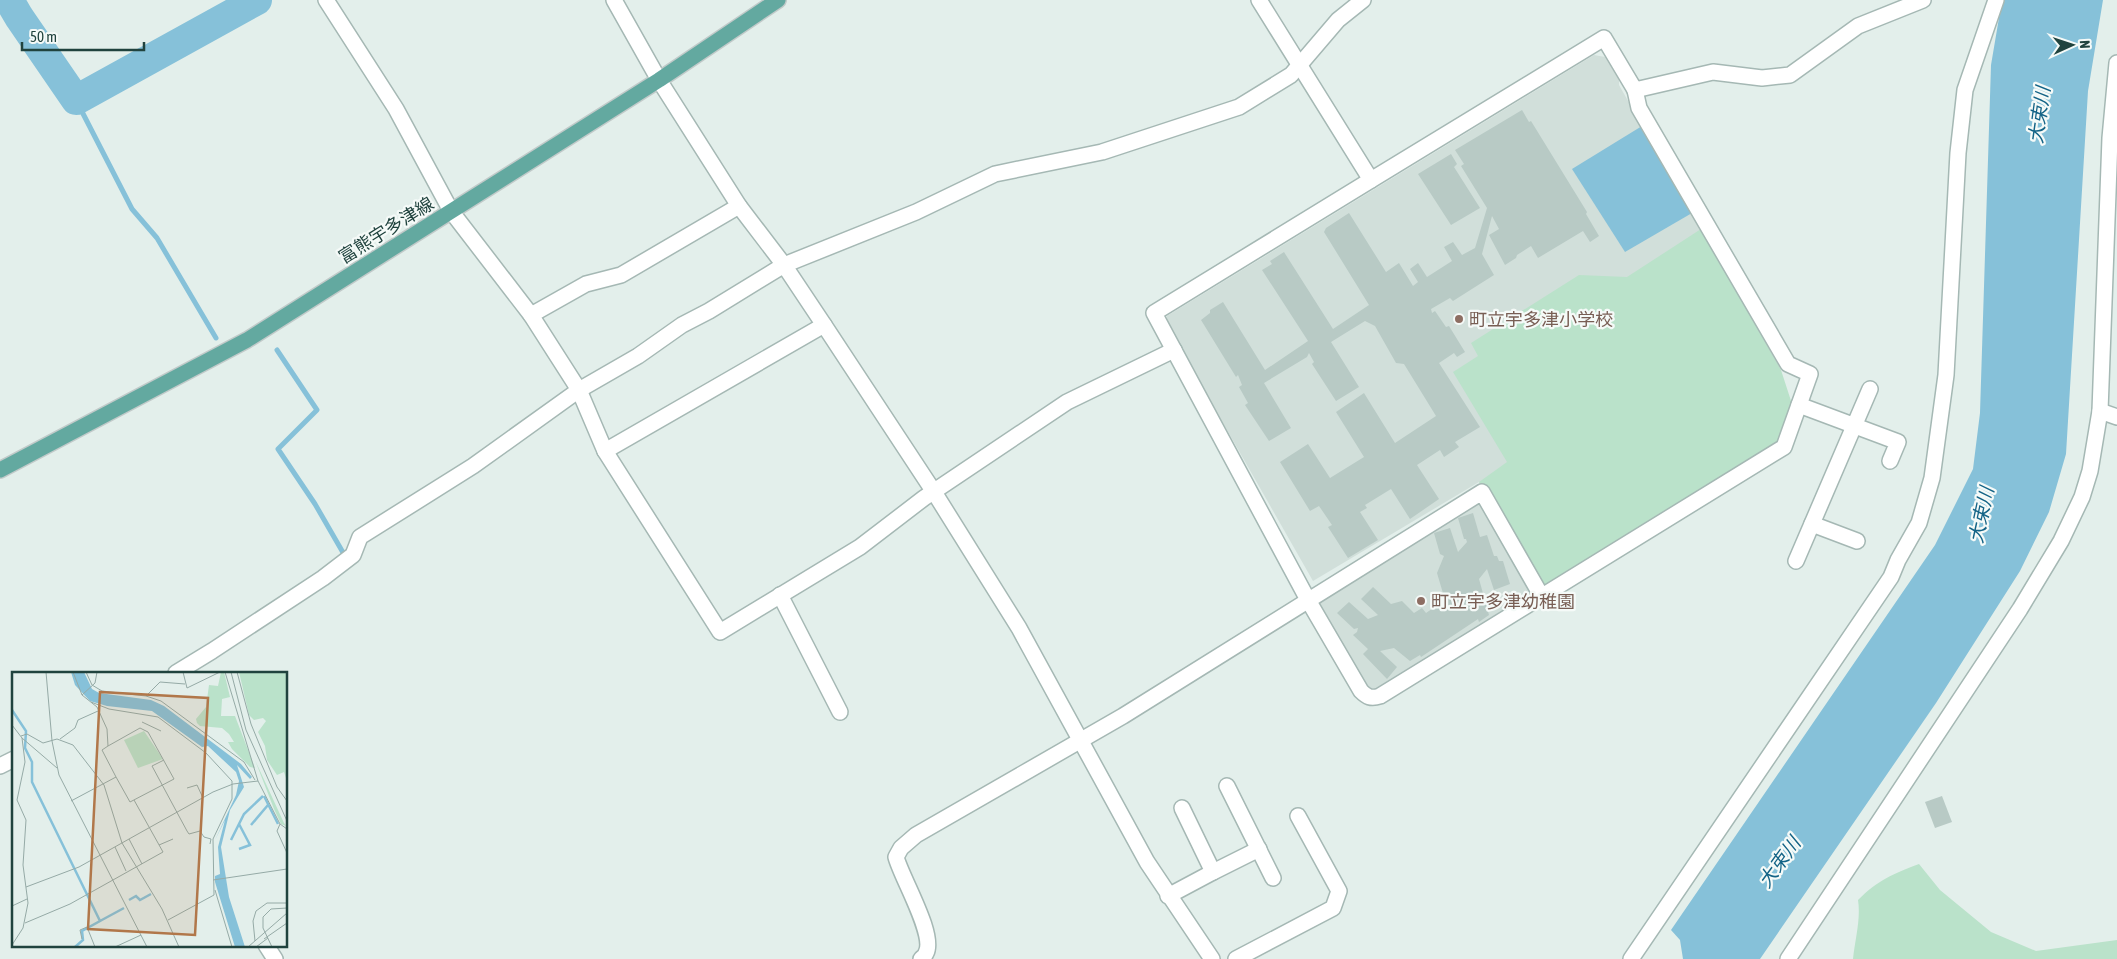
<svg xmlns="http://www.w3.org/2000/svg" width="2117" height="959" font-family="'Asap Condensed','Noto Sans JP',sans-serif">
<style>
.built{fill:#d1dfda}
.green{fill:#bae2ca}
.water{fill:#86c1d9}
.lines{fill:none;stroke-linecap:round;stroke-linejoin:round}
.stream{stroke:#86c1d9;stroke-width:5}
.river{stroke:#86c1d9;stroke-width:30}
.building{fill:#b8cac5}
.minor-casing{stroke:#a5b8b4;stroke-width:18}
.major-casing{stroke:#c1cac9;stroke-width:18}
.minor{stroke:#fff;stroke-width:15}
.major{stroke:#63a9a0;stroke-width:15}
.education-dot{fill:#8d6e63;stroke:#f5faf8;stroke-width:2}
.labels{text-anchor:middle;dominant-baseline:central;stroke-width:4.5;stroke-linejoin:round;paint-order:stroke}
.street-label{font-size:18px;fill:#20433e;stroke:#f5faf8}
.education-label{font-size:18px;fill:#785e54;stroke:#f5faf8;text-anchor:start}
.water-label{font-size:19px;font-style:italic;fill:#136386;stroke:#f5faf8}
.inset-river{fill:none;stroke:#86c1d9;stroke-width:2.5}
.inset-road{fill:none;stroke:#95aaa6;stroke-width:1}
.view{fill:#b1774a;fill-opacity:0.15;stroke:#b1774a;stroke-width:2.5}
.inset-edge{fill:none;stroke:#20433e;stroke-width:2.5}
</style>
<rect width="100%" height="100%" fill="#e3efeb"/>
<!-- built -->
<g class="built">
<polygon points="1594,55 1605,57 1619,80 1619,85 1781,370 1545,588 1479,482 1313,581 1166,323 1167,316"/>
<polygon points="1481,500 1532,594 1377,690 1367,689 1319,607 1322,595"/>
</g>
<!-- green -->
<g class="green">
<polygon points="1701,229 1781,370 1793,407 1779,441 1545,588 1479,482 1507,462 1453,372 1478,356 1471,343 1579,275 1627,277"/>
<path d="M1919,864L1940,890L1991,932L2036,951L2117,940V959H1853C1855,939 1861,919 1858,900C1878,880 1893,874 1919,864Z"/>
</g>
<!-- water -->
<g class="water">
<polygon points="2002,0 2103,0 2088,91 2066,454 2049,512 2020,571 1936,703 1760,959 1683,959 1680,940 1671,930 1935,545 1973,469 1980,413 1991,65"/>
<polygon points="1642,126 1692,213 1625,252 1572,169"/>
</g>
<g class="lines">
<!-- stream -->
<g class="stream">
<polyline points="76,100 132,209 157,238 216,338"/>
<polyline points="277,350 317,410 278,449 315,504 345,556 343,558"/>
</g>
<!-- river -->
<polyline class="river" points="9,0 19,17 76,100 257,0"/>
</g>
<!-- building -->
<g class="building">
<polygon points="1522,110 1529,122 1531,121 1587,212 1586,214 1599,236 1590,242 1583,231 1538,258 1531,246 1517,255 1516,258 1505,265 1489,235 1499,229 1492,216 1482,254 1494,275 1453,301 1450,298 1431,309 1432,313 1435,311 1446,327 1449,326 1465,352 1457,357 1454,353 1439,363 1480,427 1455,442 1459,447 1444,457 1440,450 1417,465 1439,499 1410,519 1391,489 1365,505 1367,508 1360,512 1378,540 1348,558 1328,527 1332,525 1319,506 1310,511 1280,462 1308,444 1330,478 1364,457 1336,412 1364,393 1395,443 1436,416 1404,364 1396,363 1375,326 1365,321 1331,342 1359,387 1336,401 1312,364 1314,362 1309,353 1307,357 1264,383 1291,428 1269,441 1245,405 1248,403 1239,387 1242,385 1238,375 1236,377 1201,320 1210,313 1210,310 1223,302 1265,370 1308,341 1262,270 1272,264 1270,261 1284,252 1333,329 1369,305 1324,232 1326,228 1349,213 1386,272 1399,263 1413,286 1418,282 1410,269 1418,263 1427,277 1452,261 1444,247 1453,242 1462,255 1475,248 1487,208 1461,166 1464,164 1455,150"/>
<polygon points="1451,154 1457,164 1454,167 1480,208 1451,225 1418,174"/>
<polygon points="1473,513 1480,537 1487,535 1494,556 1497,556 1499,561 1503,561 1510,584 1494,590 1487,569 1479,579 1489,615 1479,622 1478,619 1421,657 1420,655 1410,661 1394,648 1380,651 1397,667 1387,679 1363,654 1368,649 1353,635 1357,632 1358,628 1354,629 1337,613 1349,602 1368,619 1378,615 1361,599 1373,587 1391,604 1402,601 1414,613 1422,608 1426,613 1445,600 1437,573 1444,556 1440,554 1434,533 1450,528 1458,552 1467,542 1466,539 1464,539 1458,518"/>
<polygon points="1942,796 1952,822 1935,828 1925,802"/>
</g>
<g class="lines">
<defs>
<g id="minor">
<polyline points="326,0 396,109 451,211 531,315 579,390 605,451 720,632 860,547 924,498 1067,402 1174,350"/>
<polyline points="614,0 659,80 739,206 784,265 824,325 934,492 1019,628 1147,862 1212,959"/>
<polyline points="1259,0 1371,180 1604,38 1635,90 1713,72 1762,78 1790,75 1858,26 1923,0"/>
<path d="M1371,180L1154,313L1308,600L1361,691C1367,697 1371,699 1380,696L1784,447L1810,374L1788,364L1639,108L1635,90"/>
<polyline points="531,315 586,284 621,275 739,206"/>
<polyline points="1799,405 1898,442 1890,461"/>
<polyline points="2100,411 2117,417"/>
<polyline points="605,451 824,325"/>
<polyline points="1812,524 1857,541"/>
<polyline points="1796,561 1870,389"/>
<polyline points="780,595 840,712"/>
<polyline points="176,673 212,651 323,578 353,555 360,537 473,466 579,390 638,356 682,325 709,311 784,265 916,212 995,174 1102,152 1239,107 1291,75 1338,20 1363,0"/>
<polyline points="0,766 14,759"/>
<polyline points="1227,786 1273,878"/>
<polyline points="1213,872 1259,849"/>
<polyline points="1168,896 1213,872 1182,808"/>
<polyline points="266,945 275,959"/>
<path d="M921,959C923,957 925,956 926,953C936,935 901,877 896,857L901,848L916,835L1123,716L1482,492L1542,597"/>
<polyline points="1236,959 1333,908 1339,891 1298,816"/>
<polyline points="1631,959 1891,577 1898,560 1919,523 1932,478 1946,375 1958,153 1965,90 1996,0"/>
<polyline points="1788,959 2020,609 2061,541 2082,497 2090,471 2100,411 2110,138 2117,63"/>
</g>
<polyline id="major" points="0,470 247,340 659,80 778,0"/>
</defs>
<!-- minor casing -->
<use href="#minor" class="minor-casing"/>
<!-- major casing -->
<use href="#major" class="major-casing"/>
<!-- minor -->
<use href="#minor" class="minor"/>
<!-- major -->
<use href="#major" class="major"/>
</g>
<!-- markers -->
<g class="education-dot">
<circle cx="1459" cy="319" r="5"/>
<circle cx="1421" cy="601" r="5"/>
</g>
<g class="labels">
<!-- street labels -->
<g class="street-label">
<text transform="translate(386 230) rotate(-32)">富熊宇多津線</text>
</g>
<!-- education labels -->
<g class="education-label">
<text x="1469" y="319">町立宇多津小学校</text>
<text x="1431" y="601">町立宇多津幼稚園</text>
</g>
<!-- water labels -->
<g class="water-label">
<text transform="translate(2039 115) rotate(-82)">大束川</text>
<text transform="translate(1981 515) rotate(-78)">大束川</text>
<text transform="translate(1779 862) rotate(-54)">大束川</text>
</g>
</g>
<!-- overview -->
<g transform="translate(12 672)">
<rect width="275" height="275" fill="#e3efeb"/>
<path d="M209,0H212L218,25L210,27L209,44H223L243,96L238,95L220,77L216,70H222L217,62L210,56L188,54L185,51L184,47L194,35L197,13L206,14ZM227,0H275V109L272,100L265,103L255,88L253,74L246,60L254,49L251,46L242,48L237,43ZM132,59L151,87L126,96L112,68ZM243,88L272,151L274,154L269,152L262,137Z" fill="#bae2ca"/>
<path d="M59,0H72L80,17L87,21L139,28L152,34L229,92L240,105L238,107L225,93L232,115L218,138L209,175L217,225L233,275H223L203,210V204L208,202L206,175L213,148L203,168L224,123L227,109L224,100L196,74L190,75L140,39L95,34L78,29L63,13Z" fill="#86c1d9"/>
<path class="inset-river" d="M0,38L14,59L13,76L20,90V110L88,249L70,259L71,268L63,275M252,124L266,152M239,153L256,133M219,168L232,142L251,124M227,177L238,173L227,152M117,228L124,224L128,228L139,222M88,249L112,236"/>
<path class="inset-road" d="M34,0L40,69L47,103L135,275M61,0L70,23M74,0L80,13L90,19L134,24L149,29L232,90L243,108M171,0L175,16L208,0M213,0L246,109M219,0L234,58L275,149M225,0L239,52L265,115L275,129M134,24L148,10L173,12M79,30L97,37L146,45L194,81L220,109V127L201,167L202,223L156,248M130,50L149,59M0,53L10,66L45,96M9,64L15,62L31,71L45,67L61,73L92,113L110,171L150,237L167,275M48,67L63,56L66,48L86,39M96,74L128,56L136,60L162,107L118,130L104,105M152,88L140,94L175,159L177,162L188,159L192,165L199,167L198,172M175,116L185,113L191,126M59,129L104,105L90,78L96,74L95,57L85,35L70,23L83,11L85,0M268,152L265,159L275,181M117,167L130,192M147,173L161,167M103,175L114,199M201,208L275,197M14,215L67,195L201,120L221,112L246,109L268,152L275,157M203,218L220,275M0,234L15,227M13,251L58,232L151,180L122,128M70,267L68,258L75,255L83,275M252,267L275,251M243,269L241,249L244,239L255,231H275M0,273L11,256L16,231L11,193L14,148L5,128L13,90L10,66M103,275L129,263M236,275L275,241M244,275L256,266M260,275L251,256V245L259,237L275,236"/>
<path class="view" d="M88,20L196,26L183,263L76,257Z"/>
<rect width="275" height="275" class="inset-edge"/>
</g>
<!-- north arrow -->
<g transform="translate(2072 45) rotate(87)" stroke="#f5faf8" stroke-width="4" paint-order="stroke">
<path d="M0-4L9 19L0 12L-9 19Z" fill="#20433e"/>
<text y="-8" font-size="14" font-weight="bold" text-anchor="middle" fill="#20433e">N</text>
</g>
<!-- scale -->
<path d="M22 42v8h122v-8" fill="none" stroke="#20433e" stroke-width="2.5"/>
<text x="30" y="42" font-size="15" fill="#20433e" stroke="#f5faf8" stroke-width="4" paint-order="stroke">50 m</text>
</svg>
